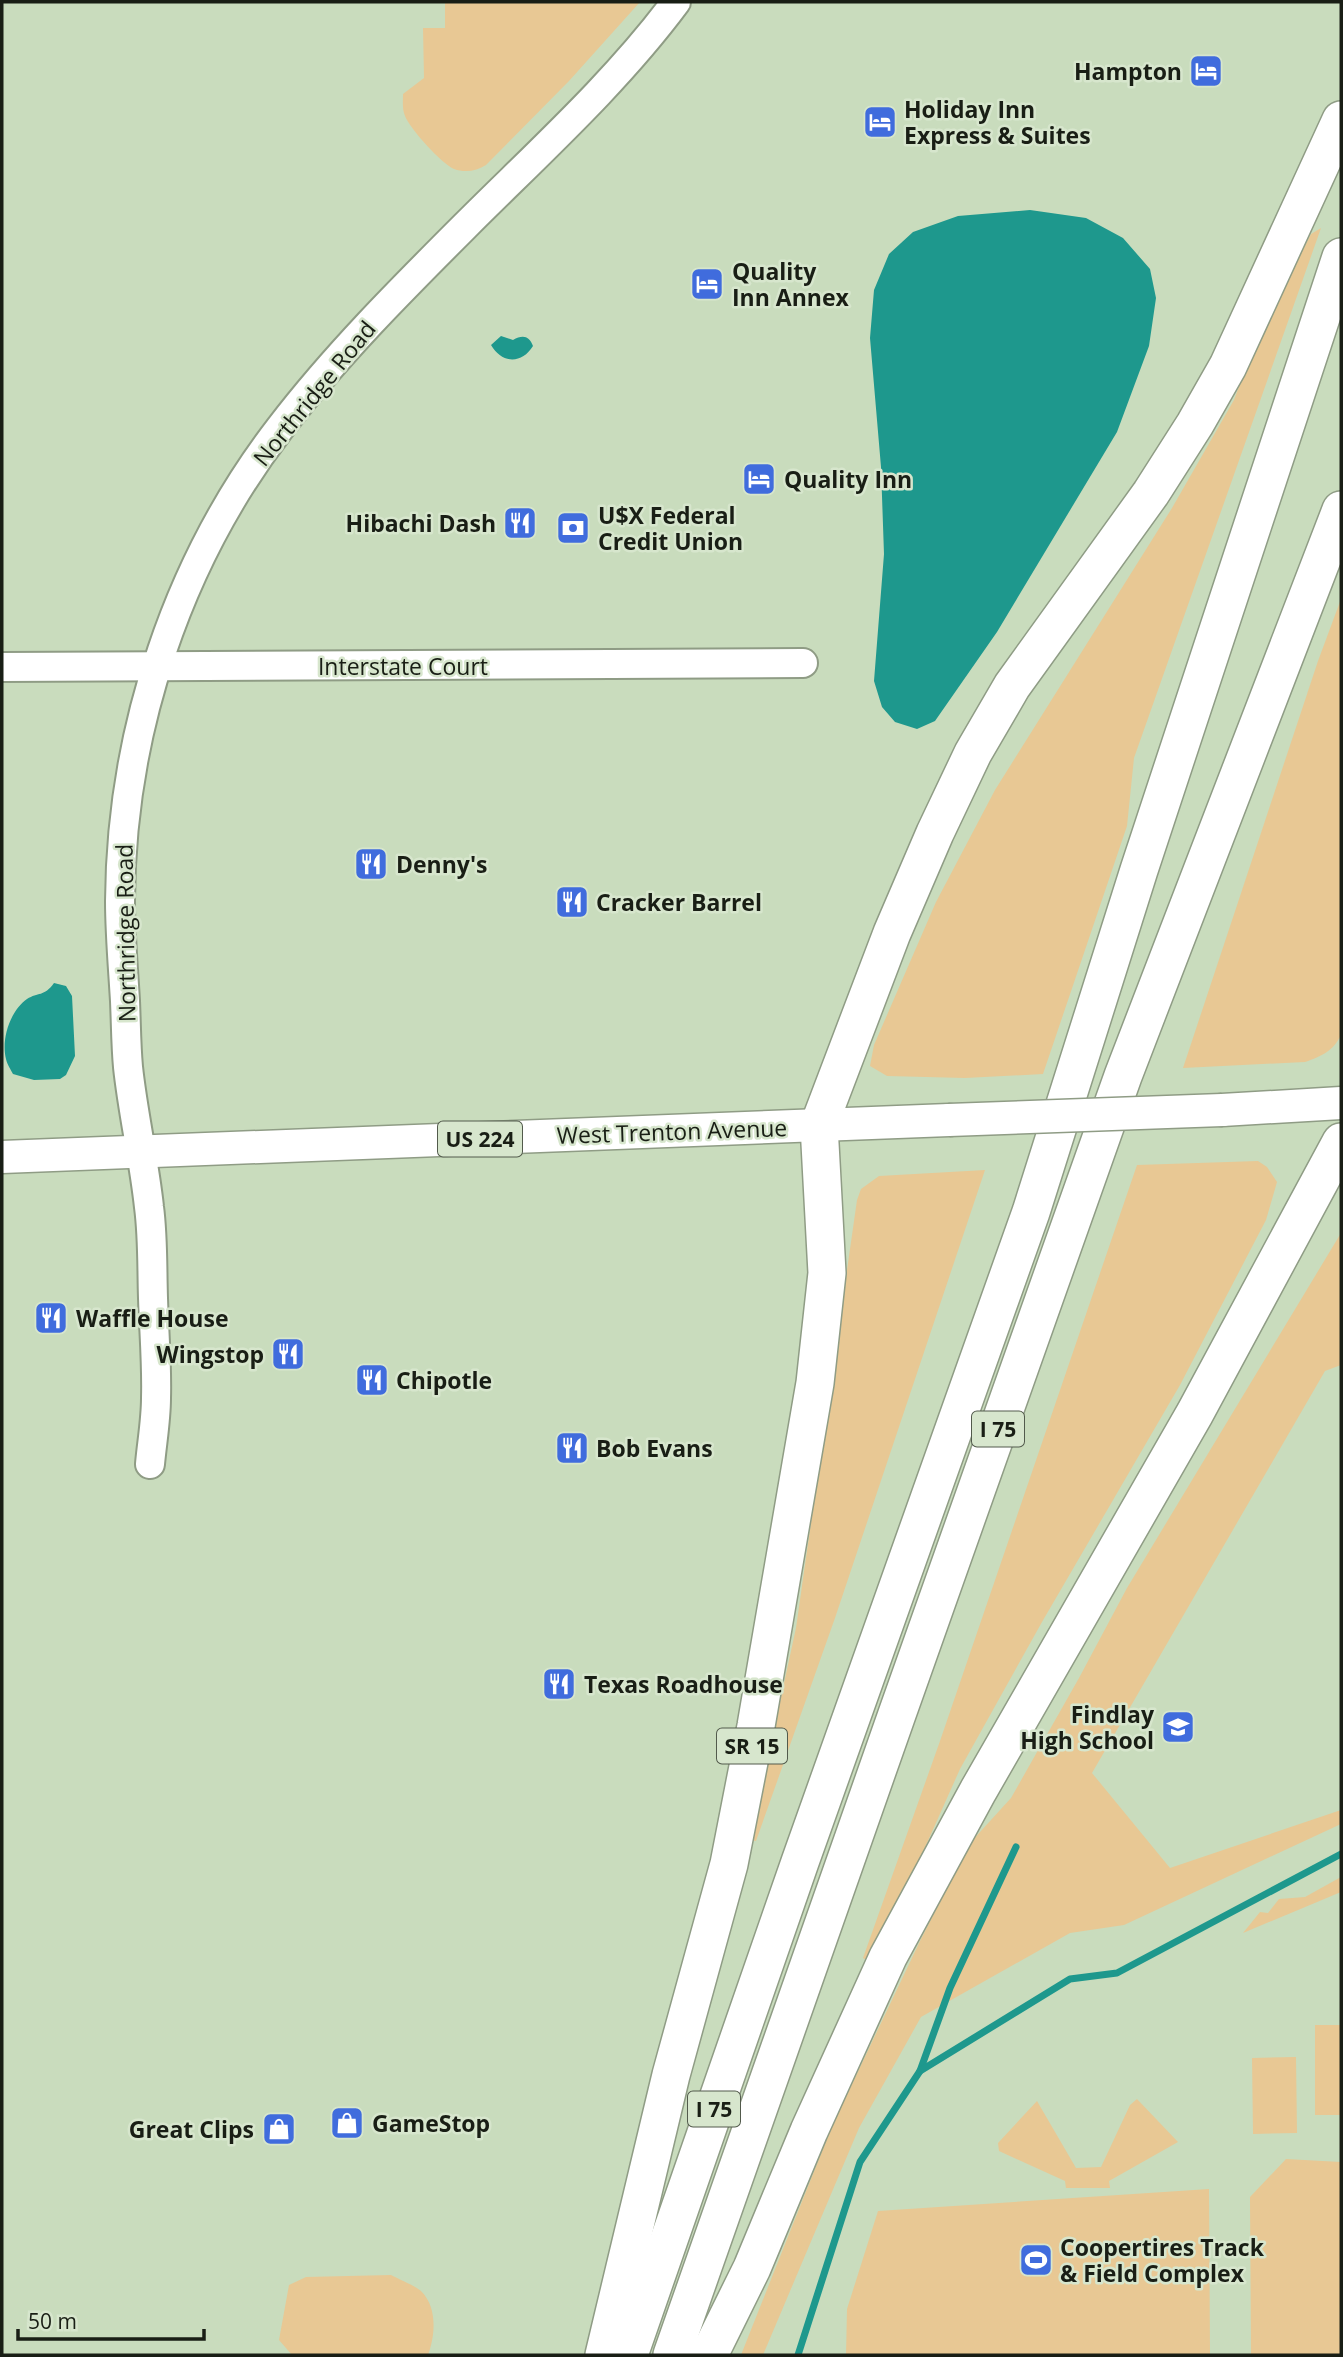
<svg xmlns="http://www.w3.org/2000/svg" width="1343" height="2357" font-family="'Open Sans',sans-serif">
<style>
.built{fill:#c9dcbd}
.green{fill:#e8c894}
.water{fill:#1e988d}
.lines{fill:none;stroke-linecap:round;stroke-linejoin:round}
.stream{stroke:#1e988d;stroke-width:7}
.secondary-casing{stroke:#8f9c85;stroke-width:32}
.primary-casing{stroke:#8f9c85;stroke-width:35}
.highway-casing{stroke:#8f9c85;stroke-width:40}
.secondary{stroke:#fff;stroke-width:28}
.primary{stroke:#fff;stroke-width:32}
.highway{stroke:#fff;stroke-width:37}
.primary-bridge-casing{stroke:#8f9c85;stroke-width:35;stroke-linecap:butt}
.primary-bridge{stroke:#fff;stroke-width:32}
.labels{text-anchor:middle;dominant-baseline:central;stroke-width:5;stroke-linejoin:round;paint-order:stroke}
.shield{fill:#d7e6cd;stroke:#525a4c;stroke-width:2}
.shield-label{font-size:21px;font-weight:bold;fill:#191e15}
.poi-label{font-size:23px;font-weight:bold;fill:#191e15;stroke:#d7e6cd;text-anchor:start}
.street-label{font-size:23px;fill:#191e15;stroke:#d7e6cd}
</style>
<rect width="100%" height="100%" fill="#d7e6cd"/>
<!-- built -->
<rect class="built" x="2" y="2" width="1339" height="2353"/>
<!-- green -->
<g class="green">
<path d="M445,2H640L569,81L486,165C477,171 465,173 454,169C442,164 410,129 405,116C402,109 403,101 403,94L424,78L423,28H445Z"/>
<polygon points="1321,228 1134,758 1127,826 1043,1074 965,1078 887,1076 870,1066 874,1045 936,902 995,790 1172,508 1234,400 1255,343 1311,234"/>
<path d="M1341,599V1035C1333,1051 1322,1056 1305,1062L1183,1068L1318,661Z"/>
<polygon points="1258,1161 1267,1167 1277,1182 1266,1220 1180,1385 1042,1622 960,1769 873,1964 863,1958 940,1741 1137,1165"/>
<polygon points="985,1170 835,1618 756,1841 750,1840 796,1628 857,1200 861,1189 879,1176"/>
<polygon points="1341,1233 1341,1365 1325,1371 1092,1773 1170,1868 1341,1810 1341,1824 1124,1925 1070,1933 921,2017 859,2128 763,2355 741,2355 832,2126 921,1939 970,1843 1011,1798 1079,1678 1127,1588"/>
<polygon points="1341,1877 1341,1892 1243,1933 1260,1912 1268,1913 1279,1899 1305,1897"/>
<rect x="1315" y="2025" width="26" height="90"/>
<polygon points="1296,2057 1297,2133 1253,2134 1252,2058"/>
<polygon points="1137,2099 1178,2142 1109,2181 1110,2188 1066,2188 1065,2181 999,2151 998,2143 1037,2101 1076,2168 1101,2167 1130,2105"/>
<polygon points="1286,2159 1341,2162 1341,2355 1251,2355 1250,2197"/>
<polygon points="1209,2189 1210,2355 846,2355 847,2309 878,2211"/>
<path d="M391,2275C400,2280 414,2285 421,2291C438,2308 435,2336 428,2355H292L279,2340L289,2285L306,2277Z"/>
</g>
<!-- water -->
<g class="water">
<polygon points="1030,210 1086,218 1123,238 1150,269 1156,298 1149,346 1117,432 997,632 935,721 917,729 895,722 882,707 874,681 884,554 881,467 870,338 874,290 889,254 913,232 958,216"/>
<path d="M501,336L513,340C522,335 529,335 533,346C522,364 502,364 491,345Z"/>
<path d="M54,983L66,986L72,996L75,1056L66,1075L60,1079L34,1080L13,1074C11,1070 7,1064 6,1059C1,1039 10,1011 27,999C38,992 44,997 54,983Z"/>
</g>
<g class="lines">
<!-- stream -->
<g class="stream">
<polyline points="920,2071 950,1988 1016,1847"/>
<polyline points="798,2355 860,2162 920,2071 1070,1979 1117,1973 1341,1854"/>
</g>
<defs>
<g id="secondary">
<polyline points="2,667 803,663"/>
<path d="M150,1464C152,1442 156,1420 156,1398C157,1365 154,1331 153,1298C152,1268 153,1237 149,1207C144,1160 133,1114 128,1067C126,1045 126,1023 125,1001C123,967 120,934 120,901C121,732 177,562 280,428C335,356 401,290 465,226C537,154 615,84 676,2"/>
</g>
<g id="primary">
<polyline points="1222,1110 1341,1103"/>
<polyline points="2,1157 949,1120"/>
</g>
<g id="highway">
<polyline points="604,2355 671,2075 729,1864 756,1726 815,1383 827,1273 819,1125 892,933 935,833 973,753 1012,686 1151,493 1195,424 1228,366 1341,120"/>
<polyline points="629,2355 800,1862 1031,1212 1139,870 1341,257"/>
<polyline points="672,2355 896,1717 1123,1076 1341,510"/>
<polyline points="709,2355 752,2268 809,2131 888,1957 978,1791 1195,1413 1341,1142"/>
</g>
</defs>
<!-- secondary casing -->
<use href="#secondary" class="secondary-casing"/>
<!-- primary casing -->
<use href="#primary" class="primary-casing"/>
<!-- highway casing -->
<use href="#highway" class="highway-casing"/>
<!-- secondary -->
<use href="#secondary" class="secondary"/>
<!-- primary -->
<use href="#primary" class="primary"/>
<!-- highway -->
<use href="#highway" class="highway"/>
<defs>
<polyline id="primary-bridge" points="949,1120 1222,1110"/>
</defs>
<!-- primary-bridge casing -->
<use href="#primary-bridge" class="primary-bridge-casing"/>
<!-- primary-bridge -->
<use href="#primary-bridge" class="primary-bridge"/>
</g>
<!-- icons -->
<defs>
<symbol id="hotel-square" viewBox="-11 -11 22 22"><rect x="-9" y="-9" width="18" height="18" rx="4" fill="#406cdd" stroke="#d7e6cd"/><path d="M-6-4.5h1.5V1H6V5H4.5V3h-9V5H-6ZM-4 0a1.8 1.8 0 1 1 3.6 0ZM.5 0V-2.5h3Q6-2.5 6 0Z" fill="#fff"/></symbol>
<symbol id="restaurant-square" viewBox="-11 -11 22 22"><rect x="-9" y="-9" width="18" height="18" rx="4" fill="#406cdd" stroke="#d7e6cd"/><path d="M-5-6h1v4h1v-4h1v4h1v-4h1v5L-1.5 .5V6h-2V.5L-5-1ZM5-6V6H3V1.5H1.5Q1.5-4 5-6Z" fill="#fff"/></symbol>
<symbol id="bank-square" viewBox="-11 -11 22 22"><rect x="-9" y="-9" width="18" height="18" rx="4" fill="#406cdd" stroke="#d7e6cd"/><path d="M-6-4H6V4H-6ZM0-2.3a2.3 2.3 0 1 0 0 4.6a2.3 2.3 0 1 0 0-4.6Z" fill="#fff"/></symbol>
<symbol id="school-square" viewBox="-11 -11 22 22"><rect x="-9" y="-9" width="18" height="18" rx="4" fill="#406cdd" stroke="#d7e6cd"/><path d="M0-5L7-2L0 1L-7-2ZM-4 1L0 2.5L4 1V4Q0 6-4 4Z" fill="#fff"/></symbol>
<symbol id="shop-square" viewBox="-11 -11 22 22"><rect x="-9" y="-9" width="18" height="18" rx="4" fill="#406cdd" stroke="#d7e6cd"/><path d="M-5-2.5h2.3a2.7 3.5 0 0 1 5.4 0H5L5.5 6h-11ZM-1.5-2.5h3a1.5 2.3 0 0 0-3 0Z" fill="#fff"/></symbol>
<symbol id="stadium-square" viewBox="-11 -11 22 22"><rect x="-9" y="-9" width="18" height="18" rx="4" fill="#406cdd" stroke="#d7e6cd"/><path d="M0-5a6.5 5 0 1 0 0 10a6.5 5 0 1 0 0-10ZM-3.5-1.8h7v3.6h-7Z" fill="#fff"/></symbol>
</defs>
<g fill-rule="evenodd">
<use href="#hotel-square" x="1187" y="52" width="38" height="38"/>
<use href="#hotel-square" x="861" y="103" width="38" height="38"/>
<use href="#hotel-square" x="688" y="265" width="38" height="38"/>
<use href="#hotel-square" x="740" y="460" width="38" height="38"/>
<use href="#restaurant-square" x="501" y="504" width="38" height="38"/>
<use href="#bank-square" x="554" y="509" width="38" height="38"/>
<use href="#restaurant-square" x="352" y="845" width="38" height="38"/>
<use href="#restaurant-square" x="553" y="883" width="38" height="38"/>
<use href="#restaurant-square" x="32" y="1299" width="38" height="38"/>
<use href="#restaurant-square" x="269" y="1335" width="38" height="38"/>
<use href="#restaurant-square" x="353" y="1361" width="38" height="38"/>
<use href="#restaurant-square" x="553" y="1429" width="38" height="38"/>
<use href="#restaurant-square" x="540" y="1665" width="38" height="38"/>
<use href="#school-square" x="1159" y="1708" width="38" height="38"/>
<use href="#shop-square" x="328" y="2104" width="38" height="38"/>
<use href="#shop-square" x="260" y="2110" width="38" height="38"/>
<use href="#stadium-square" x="1017" y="2241" width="38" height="38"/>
</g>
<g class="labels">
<!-- shield labels -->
<g class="shield">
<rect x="438" y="1121.5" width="84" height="35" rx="5"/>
<rect x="972" y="1411.5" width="52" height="35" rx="5"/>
<rect x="717" y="1728.5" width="70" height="35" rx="5"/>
<rect x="688" y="2091.5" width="52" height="35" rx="5"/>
</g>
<g class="shield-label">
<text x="480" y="1139">US 224</text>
<text x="998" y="1429">I 75</text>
<text x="752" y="1746">SR 15</text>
<text x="714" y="2109">I 75</text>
</g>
<!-- poi labels -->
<g class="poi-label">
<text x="1182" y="71" text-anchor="end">Hampton</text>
<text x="904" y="109">Holiday Inn<tspan x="904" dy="26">Express &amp; Suites</tspan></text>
<text x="732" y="271">Quality<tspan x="732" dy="26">Inn Annex</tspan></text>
<text x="784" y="479">Quality Inn</text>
<text x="598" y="515">U$X Federal<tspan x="598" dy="26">Credit Union</tspan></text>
<text x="496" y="523" text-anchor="end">Hibachi Dash</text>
<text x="396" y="864">Denny's</text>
<text x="596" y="902">Cracker Barrel</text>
<text x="76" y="1318">Waffle House</text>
<text x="264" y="1354" text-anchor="end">Wingstop</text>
<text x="396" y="1380">Chipotle</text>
<text x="596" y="1448">Bob Evans</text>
<text x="584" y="1684">Texas Roadhouse</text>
<text x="1154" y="1714" text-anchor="end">Findlay<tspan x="1154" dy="26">High School</tspan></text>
<text x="372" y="2123">GameStop</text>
<text x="254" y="2129" text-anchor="end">Great Clips</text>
<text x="1060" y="2247">Coopertires Track<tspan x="1060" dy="26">&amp; Field Complex</tspan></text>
</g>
<!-- street labels -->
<g class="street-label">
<text transform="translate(314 393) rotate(-51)">Northridge Road</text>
<text x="403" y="666">Interstate Court</text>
<text transform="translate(125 933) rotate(-91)">Northridge Road</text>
<text transform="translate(672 1131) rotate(-2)">West Trenton Avenue</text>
</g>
</g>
<!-- border -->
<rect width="1343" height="2357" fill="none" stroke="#191e15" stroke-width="7"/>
<!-- scale -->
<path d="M18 2329v10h186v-10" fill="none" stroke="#191e15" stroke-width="3.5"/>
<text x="28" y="2329" font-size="21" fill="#191e15" stroke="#d7e6cd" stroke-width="5" paint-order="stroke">50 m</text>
</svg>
